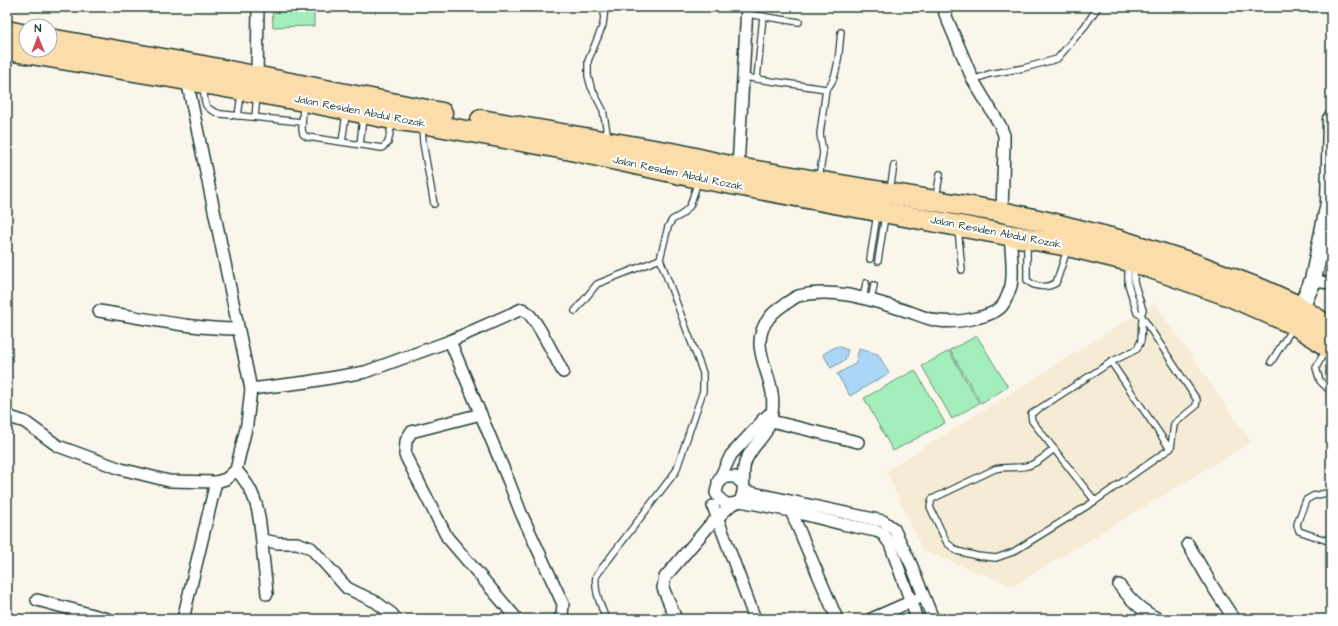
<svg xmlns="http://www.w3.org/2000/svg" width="1338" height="626" font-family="'Architects Daughter',sans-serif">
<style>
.built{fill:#f6ecd6}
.green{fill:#a4eebc;stroke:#629678}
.water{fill:#abd6f6;stroke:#7399a8}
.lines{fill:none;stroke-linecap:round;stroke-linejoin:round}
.lane-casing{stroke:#1f3d34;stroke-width:8}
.street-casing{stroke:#1f3d34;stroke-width:14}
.secondary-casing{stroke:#1f3d34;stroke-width:19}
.highway-casing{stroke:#1f3d34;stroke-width:23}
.lane{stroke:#fff;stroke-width:5.5}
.street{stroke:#fff;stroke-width:11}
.secondary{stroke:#fff;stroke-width:16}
.highway{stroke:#fbddab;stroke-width:20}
.labels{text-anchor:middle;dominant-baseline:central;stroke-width:4;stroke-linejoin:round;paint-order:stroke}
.street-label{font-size:11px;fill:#1f3d34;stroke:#fff}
</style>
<rect width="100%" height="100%" fill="#fbf6ec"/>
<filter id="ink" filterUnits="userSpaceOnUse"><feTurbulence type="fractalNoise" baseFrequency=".025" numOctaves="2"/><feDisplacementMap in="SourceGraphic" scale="8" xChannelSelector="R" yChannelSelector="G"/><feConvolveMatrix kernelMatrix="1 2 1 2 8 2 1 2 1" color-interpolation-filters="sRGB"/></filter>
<g filter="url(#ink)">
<!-- built -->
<polygon class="built" points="1155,303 1251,442 1013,586 923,551 886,471"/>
<!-- green -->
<g class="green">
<polygon points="272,7 314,7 314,26 273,27"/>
<polygon points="977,336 1008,387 981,403 950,350"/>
<polygon points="949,351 979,403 952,419 922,366"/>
<polygon points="915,370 945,423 893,451 864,398"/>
</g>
<!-- water -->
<g class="water">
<polygon points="837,346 848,350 845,360 831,368 823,354"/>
<polygon points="859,349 878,354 889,373 850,396 837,374 855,364"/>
</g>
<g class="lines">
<defs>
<g id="lane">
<polyline points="605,7 603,25 588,61 588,76 591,87 603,110 608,138"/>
<polyline points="747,14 799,22"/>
<path d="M743,77L826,89C839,80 839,47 841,32"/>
<polyline points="757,79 763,16"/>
<polyline points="973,80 989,74 1024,68 1057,59 1085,26 1098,7"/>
<path d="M204,86C204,103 203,109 221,114L302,122"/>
<polyline points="303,104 302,129 303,134 307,137 382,148 388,143 392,123"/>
<polyline points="238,116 241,94"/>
<polyline points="255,117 257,95"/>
<polyline points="422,127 423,143 434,204"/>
<polyline points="342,142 346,114"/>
<polyline points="360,145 363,117"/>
<polyline points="819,177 823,153 820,134 826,89"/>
<polyline points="890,190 894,165"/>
<polyline points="936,197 940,174"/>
<polyline points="958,229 962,270"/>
<path d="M1027,241V280C1034,288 1048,288 1056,283L1067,250"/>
<polyline points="1319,253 1331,253"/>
<polyline points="870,259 877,214"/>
<polyline points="878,261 885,216"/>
<polyline points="1134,266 1134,282 1143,310 1141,315"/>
<polyline points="863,299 866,283"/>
<polyline points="871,301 874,285"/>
<polyline points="575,311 597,284 660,259"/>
<polyline points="1328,350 1321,358 1316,368 1320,381 1331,392"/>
<polyline points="1111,362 1170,449"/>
<polyline points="1271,362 1293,327"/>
<path d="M1054,449C1046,455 1037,464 1027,466C1016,469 1005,466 995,469L932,499L930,507L947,543L957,551L977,556L996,558L1013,552L1095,501L1171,448L1174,424L1196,406L1197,400L1141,315L1137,313L1128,284V264"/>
<polyline points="1331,492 1313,496 1306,500 1298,521 1297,525 1299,531 1331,542"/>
<polyline points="1095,501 1032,421 1031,414 1111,362 1137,349 1141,341 1142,319"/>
<path d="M606,619C601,606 594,591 596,576L676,471L703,391V373L660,259L668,227L672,220L681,215L690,206L698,181"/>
</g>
<g id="street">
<polyline points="944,7 945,14 973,80 1000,125 1004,135 1004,147 1002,212"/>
<polyline points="257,77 258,7"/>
<polyline points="738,168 747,7"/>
<polyline points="1313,280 1331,284"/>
<path d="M99,311C145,318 192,329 238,329"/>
<polyline points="450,341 509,482 521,513 563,604 562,615 559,619"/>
<path d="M251,389L307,382L365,372L450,341L522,309C534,312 556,360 563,372"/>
<polyline points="481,414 411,432 406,441 405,455 447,537 517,619"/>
<polyline points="7,416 25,422 58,446 121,469 169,481 216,482"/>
<polyline points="763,419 858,442"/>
<path d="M236,470C260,495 260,521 263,554C264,567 266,580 267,594"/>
<polyline points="718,482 731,455 768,415"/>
<path d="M742,483L735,477H725L718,484L716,493C722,504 729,507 740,501C747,488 741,477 745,463C748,452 758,443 765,433C772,422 774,406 772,393C768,367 749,343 769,318C773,312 779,308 785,304C789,302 793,298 798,296C837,286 876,302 913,313C921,316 930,320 939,321C955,323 992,318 1002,306C1006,301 1009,292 1011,286C1014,270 1011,251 1010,235"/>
<polyline points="744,491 883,521 894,529 911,564 933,619"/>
<polyline points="740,501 791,511 842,524 876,531 883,534 890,544 917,619"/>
<polyline points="713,506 755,619"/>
<polyline points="791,511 837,619"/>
<polyline points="263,540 278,543 297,543 311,548 347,588 376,602 392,614 396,619"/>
<polyline points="1188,544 1213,587 1234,619"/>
<path d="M1119,585C1131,600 1141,611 1159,619"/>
<polyline points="37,600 108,619"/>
<polyline points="183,619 216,482 226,479 236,470 247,424 251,389 187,80"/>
<polyline points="676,619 663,588 665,577 708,527 731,505"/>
<polyline points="871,619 917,599"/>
</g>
<polyline id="secondary" points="1301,308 1313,280 1329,203 1331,119"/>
<g id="highway">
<polyline points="7,31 26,35"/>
<polyline points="50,39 203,66 442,113"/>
<polyline points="7,50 170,77 304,101 392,119 422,123 571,150 699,178 1068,246 1134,262 1230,296 1295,325 1316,338 1331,350"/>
<polyline points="481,120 677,154 738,168 1002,212 1047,222 1122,241 1192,263 1263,290 1296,305 1331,328"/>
</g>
</defs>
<!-- lane casing -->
<use href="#lane" class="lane-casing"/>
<!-- street casing -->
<use href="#street" class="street-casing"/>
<!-- secondary casing -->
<use href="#secondary" class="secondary-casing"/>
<!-- highway casing -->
<use href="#highway" class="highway-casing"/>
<!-- lane -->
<use href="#lane" class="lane"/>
<!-- street -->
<use href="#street" class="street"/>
<!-- secondary -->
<use href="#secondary" class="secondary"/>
<!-- highway -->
<use href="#highway" class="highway"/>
</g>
</g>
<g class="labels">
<!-- street labels -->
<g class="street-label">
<text transform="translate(360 111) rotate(11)">Jalan Residen Abdul Rozak</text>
<text transform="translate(678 173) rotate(12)">Jalan Residen Abdul Rozak</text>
<text transform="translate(996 232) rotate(11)">Jalan Residen Abdul Rozak</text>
</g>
</g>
<!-- margin -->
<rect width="1338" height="626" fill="none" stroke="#fff" stroke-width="24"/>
<rect x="12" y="12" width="1314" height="602" fill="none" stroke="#1f3d34" stroke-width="1.5" filter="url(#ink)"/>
<!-- north arrow -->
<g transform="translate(38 38) rotate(359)"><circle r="19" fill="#ffffff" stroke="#a5b1ae"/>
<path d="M0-3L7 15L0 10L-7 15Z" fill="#d1495b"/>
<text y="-6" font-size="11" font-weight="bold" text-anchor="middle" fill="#1f3d34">N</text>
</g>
</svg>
